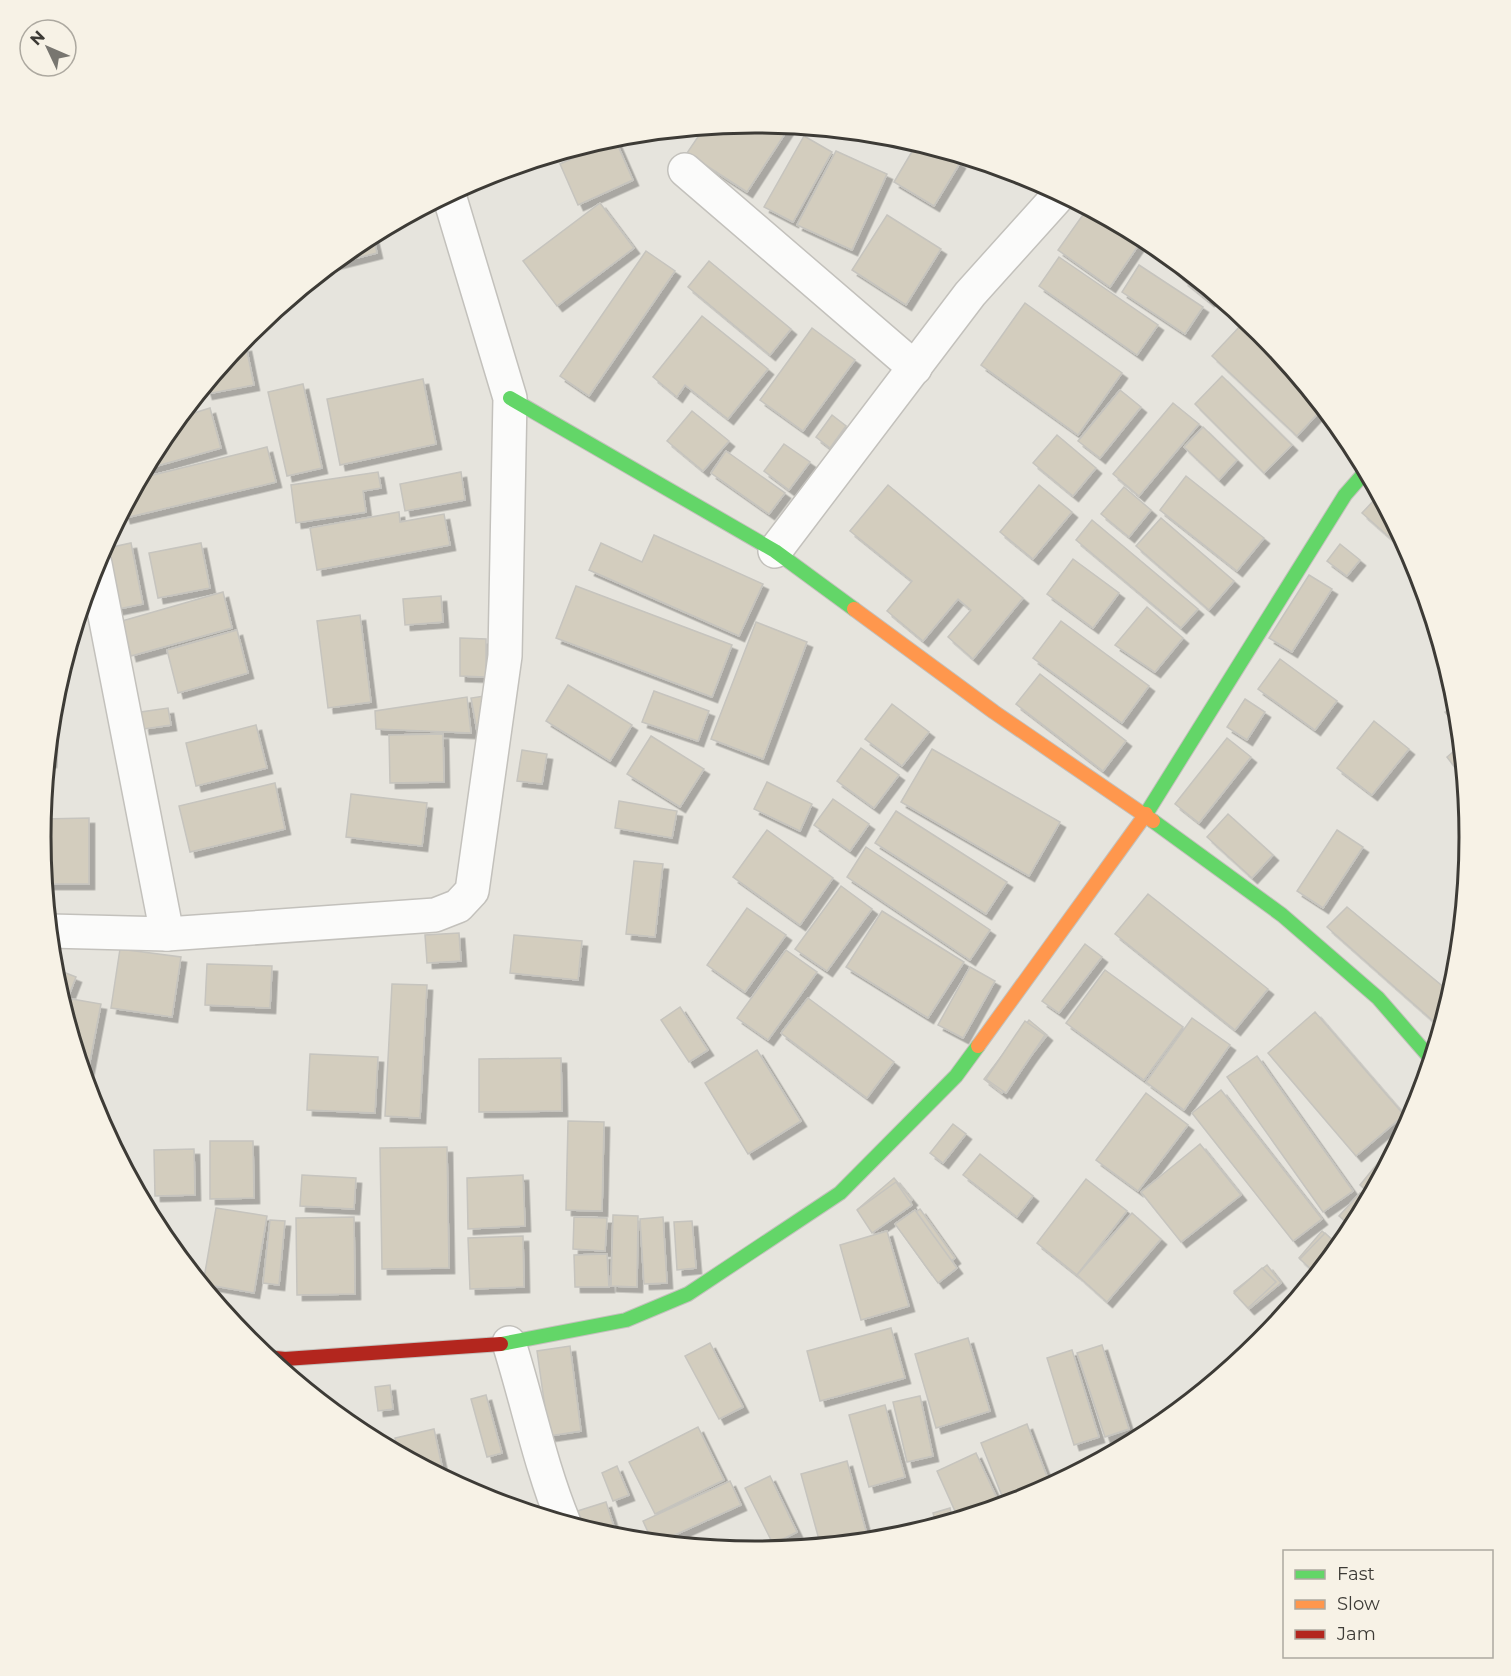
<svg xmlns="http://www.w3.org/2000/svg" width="1511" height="1676" font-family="Montserrat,sans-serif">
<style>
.building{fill:#d3cdbe;stroke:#c6c4be;stroke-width:1.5;filter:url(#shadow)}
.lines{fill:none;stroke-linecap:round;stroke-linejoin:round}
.street-casing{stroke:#c3c1bc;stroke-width:36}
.fast-casing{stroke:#c3c1bc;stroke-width:16}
.slow-casing{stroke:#c3c1bc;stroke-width:16}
.jam-casing{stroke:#c3c1bc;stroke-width:16}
.street{stroke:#fbfbfa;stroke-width:33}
.fast{stroke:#63d668;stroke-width:14}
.slow{stroke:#ff974d;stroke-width:14}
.jam{stroke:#b3261e;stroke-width:14}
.rim{fill:none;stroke:#3d3b36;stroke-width:3}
</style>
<defs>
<filter id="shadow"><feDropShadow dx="5.5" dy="5.5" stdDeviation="0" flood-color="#0004"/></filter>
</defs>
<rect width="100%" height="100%" fill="#e6e4dd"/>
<!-- building -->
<g class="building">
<polygon points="756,123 790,126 747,192 687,153 704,128"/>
<polygon points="804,136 832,152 793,222 764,207"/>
<polygon points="615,139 633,180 578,205 560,164"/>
<polygon points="917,143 936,149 960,163 934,206 894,182"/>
<polygon points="836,151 887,174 852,250 797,225"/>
<polygon points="600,203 634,248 557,306 523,261"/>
<polygon points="1087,209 1138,246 1110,287 1058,250"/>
<polygon points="887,215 941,249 906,305 852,270"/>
<polygon points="373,236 377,253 333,264 359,243"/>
<polygon points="646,251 675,271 589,396 560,376"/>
<polygon points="1059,257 1158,325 1137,355 1039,286"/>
<polygon points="709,261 791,329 770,355 688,287"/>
<polygon points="1139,265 1203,307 1185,334 1122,292"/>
<polygon points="1189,273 1215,295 1209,301 1183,280"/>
<polygon points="1025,303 1122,373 1078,435 981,365"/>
<polygon points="702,316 768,369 728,419 685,385 677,397 653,377"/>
<polygon points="1242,324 1297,376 1323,408 1297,436 1212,356"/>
<polygon points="812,328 855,360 803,431 760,400"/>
<polygon points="246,346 254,385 207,394 205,387 237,348"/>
<polygon points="1222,376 1292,445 1264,473 1195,404"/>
<polygon points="423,379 436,444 340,465 327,399"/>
<polygon points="303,384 322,468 287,476 268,392"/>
<polygon points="1120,390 1141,407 1100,458 1078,441"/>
<polygon points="1173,403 1199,424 1139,496 1113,474"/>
<polygon points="210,408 221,448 146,469 161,440 181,417"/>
<polygon points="692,411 729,441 703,471 667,441"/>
<polygon points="832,415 846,426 830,448 816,437"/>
<polygon points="1203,427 1237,460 1219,480 1184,447"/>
<polygon points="1057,435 1096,468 1073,496 1033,463"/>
<polygon points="784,444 810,462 789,490 764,471"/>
<polygon points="267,447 276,482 125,518 123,511 141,478"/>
<polygon points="726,451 785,493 769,514 711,473"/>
<polygon points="378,472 381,488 363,491 366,512 296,523 291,485"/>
<polygon points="461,472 465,500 405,511 400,484"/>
<polygon points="1186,476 1264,538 1237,571 1160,510"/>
<polygon points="888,485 1023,598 973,659 948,637 971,610 958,599 923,641 887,611 912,581 850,531"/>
<polygon points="1039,485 1072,512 1033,559 1000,532"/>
<polygon points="1124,487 1151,510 1129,537 1101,514"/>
<polygon points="1376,498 1385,505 1413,558 1362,513"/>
<polygon points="399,512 400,522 444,514 450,545 317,570 310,528"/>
<polygon points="1161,518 1234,581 1209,610 1136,546"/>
<polygon points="1092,520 1198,609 1181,628 1076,540"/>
<polygon points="654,535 763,584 739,636 589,570 601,543 642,562"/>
<polygon points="131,543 143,604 113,610 101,552 103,549"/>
<polygon points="201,543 210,588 158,598 149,553"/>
<polygon points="1340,544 1360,560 1347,576 1327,561"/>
<polygon points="1073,559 1119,593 1093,628 1047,594"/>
<polygon points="1309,575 1332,589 1292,652 1269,638"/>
<polygon points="576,586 732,645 712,697 556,638"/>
<polygon points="223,592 232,628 131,656 122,621"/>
<polygon points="441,596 443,622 405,625 403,599"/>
<polygon points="1147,607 1183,638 1155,672 1115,645"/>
<polygon points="360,615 371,702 328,708 317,621"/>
<polygon points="1061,621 1149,686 1122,723 1033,658"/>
<polygon points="756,622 807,642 763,759 711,739"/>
<polygon points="237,630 248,673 178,693 167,650"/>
<polygon points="460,638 486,639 486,677 460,676"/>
<polygon points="1280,659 1337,701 1315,730 1258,689"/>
<polygon points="1040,674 1126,741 1103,771 1016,704"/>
<polygon points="568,685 632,725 610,761 546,721"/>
<polygon points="654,691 709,711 698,741 642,722"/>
<polygon points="484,696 489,729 477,731 471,698"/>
<polygon points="467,697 471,733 376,729 375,711"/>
<polygon points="1245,699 1265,712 1247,740 1227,727"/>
<polygon points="1457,702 1460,730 1445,712"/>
<polygon points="892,704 929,732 902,766 865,739"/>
<polygon points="168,708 171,725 144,729 141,712"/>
<polygon points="53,710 51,762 48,762"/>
<polygon points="1374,721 1409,749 1372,795 1337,768"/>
<polygon points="256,725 267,768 196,786 186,743"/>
<polygon points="443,734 444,782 390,783 389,735"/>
<polygon points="651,736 704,769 680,807 627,774"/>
<polygon points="1227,738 1251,757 1199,823 1175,804"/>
<polygon points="1461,745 1465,781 1447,757"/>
<polygon points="861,748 899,775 874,808 837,781"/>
<polygon points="932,749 1060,822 1029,876 901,802"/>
<polygon points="522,750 547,754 542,784 517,781"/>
<polygon points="767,782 812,804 800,831 754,809"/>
<polygon points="275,783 285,829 190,852 179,806"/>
<polygon points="351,794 427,803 422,846 346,837"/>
<polygon points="833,799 869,824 850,851 814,825"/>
<polygon points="619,801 677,811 672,838 615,828"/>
<polygon points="896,811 1007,882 986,914 875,843"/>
<polygon points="1228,814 1273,855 1252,878 1207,837"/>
<polygon points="89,818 89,884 45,884 41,838 42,819"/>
<polygon points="767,830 833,878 800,925 733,877"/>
<polygon points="1337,830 1363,847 1323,908 1297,891"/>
<polygon points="866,847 990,930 970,960 847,877"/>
<polygon points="634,861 663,864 655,937 626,934"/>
<polygon points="841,886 872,909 827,971 795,949"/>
<polygon points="1148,894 1268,989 1235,1030 1115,934"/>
<polygon points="1347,907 1452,994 1441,1028 1327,927"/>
<polygon points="747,908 786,935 745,992 707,965"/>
<polygon points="882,911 964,962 928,1018 846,967"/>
<polygon points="459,933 461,961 427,963 425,935"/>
<polygon points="514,935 582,941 578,980 510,973"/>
<polygon points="1085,944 1102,957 1059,1013 1042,1001"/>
<polygon points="120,949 181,957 172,1017 111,1008"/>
<polygon points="786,950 817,972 768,1040 737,1018"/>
<polygon points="207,964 272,966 270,1008 205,1005"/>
<polygon points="970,967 995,981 963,1038 938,1025"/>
<polygon points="53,968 76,977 64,1008 54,977"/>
<polygon points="1105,970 1183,1027 1144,1080 1066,1023"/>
<polygon points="392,984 427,985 420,1118 385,1116"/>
<polygon points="808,998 894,1062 867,1098 781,1033"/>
<polygon points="72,999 101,1004 86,1082 67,1020"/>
<polygon points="680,1007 708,1050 689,1062 661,1020"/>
<polygon points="1315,1012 1404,1115 1356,1156 1268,1053"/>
<polygon points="1192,1018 1230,1045 1184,1110 1146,1082"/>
<polygon points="1029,1020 1047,1035 1002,1093 984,1079"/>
<polygon points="1025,1021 1045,1035 1006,1093 986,1079"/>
<polygon points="757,1050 801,1121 748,1154 705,1083"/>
<polygon points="310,1054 378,1057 375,1113 307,1110"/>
<polygon points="1257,1056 1353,1191 1323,1212 1227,1077"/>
<polygon points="561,1058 562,1111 479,1112 479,1059"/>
<polygon points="1221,1090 1322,1219 1293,1241 1192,1113"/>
<polygon points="1146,1093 1188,1125 1138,1191 1096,1160"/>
<polygon points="568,1121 604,1122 602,1211 566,1210"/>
<polygon points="953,1124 966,1134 943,1163 930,1153"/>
<polygon points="210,1141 253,1141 254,1198 210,1199"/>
<polygon points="1200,1144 1241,1195 1181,1242 1141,1192"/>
<polygon points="447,1147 449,1268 382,1269 380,1148"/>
<polygon points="194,1149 195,1195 155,1196 154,1150"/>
<polygon points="980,1154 1033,1196 1017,1217 963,1175"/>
<polygon points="1382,1158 1388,1163 1371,1195 1360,1185"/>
<polygon points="302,1175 356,1178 354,1209 300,1206"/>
<polygon points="523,1175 525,1226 468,1229 467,1178"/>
<polygon points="894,1178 912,1200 876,1230 858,1209"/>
<polygon points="1086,1179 1127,1211 1077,1275 1037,1243"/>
<polygon points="896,1182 912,1205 872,1233 857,1210"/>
<polygon points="1360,1193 1369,1200 1354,1229 1339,1216"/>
<polygon points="216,1208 267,1216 254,1293 203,1284"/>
<polygon points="920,1209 955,1258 932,1275 897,1226"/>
<polygon points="915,1210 957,1268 938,1283 895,1224"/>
<polygon points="1132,1213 1161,1239 1107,1302 1077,1275"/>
<polygon points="613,1215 638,1216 637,1287 611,1286"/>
<polygon points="354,1217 355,1294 297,1295 296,1218"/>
<polygon points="574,1217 607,1218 605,1251 573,1249"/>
<polygon points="663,1217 667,1283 644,1284 640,1219"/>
<polygon points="270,1220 285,1221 279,1285 263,1283"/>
<polygon points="692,1221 696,1268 677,1270 674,1222"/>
<polygon points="887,1231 909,1306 861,1320 840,1245"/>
<polygon points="1322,1231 1340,1247 1317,1274 1299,1258"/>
<polygon points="1325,1233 1340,1247 1315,1273 1300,1259"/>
<polygon points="523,1236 524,1287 470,1289 468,1238"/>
<polygon points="607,1254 609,1287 575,1287 574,1255"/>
<polygon points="1267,1265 1281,1283 1249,1309 1234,1291"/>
<polygon points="1262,1268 1276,1282 1248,1308 1234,1293"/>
<polygon points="891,1328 905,1378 820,1401 807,1351"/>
<polygon points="968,1338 990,1411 936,1428 915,1354"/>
<polygon points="710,1343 743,1407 719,1419 685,1356"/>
<polygon points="1102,1345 1129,1429 1105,1437 1077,1353"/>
<polygon points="570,1346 581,1431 549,1436 537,1351"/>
<polygon points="1072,1350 1099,1437 1074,1445 1047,1358"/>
<polygon points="390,1385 393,1409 378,1411 375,1387"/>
<polygon points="486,1395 502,1453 487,1457 471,1399"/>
<polygon points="920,1396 933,1456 907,1462 893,1402"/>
<polygon points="885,1405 905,1477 869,1487 849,1415"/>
<polygon points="1027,1424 1051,1487 1029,1499 1006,1506 981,1443"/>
<polygon points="698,1427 724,1480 655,1514 629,1462"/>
<polygon points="434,1429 443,1471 434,1473 398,1454 395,1438"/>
<polygon points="976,1453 1001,1507 959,1520 937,1471"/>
<polygon points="847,1461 869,1542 821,1547 801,1474"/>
<polygon points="617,1466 629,1495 613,1501 602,1473"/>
<polygon points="770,1476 797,1532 773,1544 745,1488"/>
<polygon points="460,1477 463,1488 448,1481"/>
<polygon points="730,1481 741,1505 657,1543 653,1543 643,1521"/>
<polygon points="606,1502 618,1539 575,1527 571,1513"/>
<polygon points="531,1506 534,1514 519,1510"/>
<polygon points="950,1508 953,1522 937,1527 933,1513"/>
</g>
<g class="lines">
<defs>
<g id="street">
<polyline points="685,170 915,368"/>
<polyline points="775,551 970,294 1060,194"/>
<polyline points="95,564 167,934"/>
<polyline points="50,931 167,934 435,915 458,906 472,891 505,656 510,398 449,195"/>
<path d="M509,1343C528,1403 540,1465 564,1523"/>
</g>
<g id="fast">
<polyline points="510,398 775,551 854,609"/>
<polyline points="1146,814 1345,495 1366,471"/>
<polyline points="1153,821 1282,915 1378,998 1432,1060"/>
<polyline points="501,1344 626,1320 688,1294 840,1193 956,1076 978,1046"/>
</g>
<g id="slow">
<polyline points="854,609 994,712 1153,821"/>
<polyline points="978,1046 1146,814"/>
</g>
<polyline id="jam" points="266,1357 285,1359 501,1344"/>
</defs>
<!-- street casing -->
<use href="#street" class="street-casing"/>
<!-- fast casing -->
<use href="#fast" class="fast-casing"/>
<!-- slow casing -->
<use href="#slow" class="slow-casing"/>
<!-- jam casing -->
<use href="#jam" class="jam-casing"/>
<!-- street -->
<use href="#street" class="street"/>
<!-- fast -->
<use href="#fast" class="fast"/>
<!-- slow -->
<use href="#slow" class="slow"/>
<!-- jam -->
<use href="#jam" class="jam"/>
</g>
<!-- crop -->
<path d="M0 0H1511V1676H0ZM51 837a704 704 0 1 1 1408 0a704 704 0 1 1-1408 0Z" fill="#f7f2e6" fill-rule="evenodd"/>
<path class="rim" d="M51 837a704 704 0 1 1 1408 0a704 704 0 1 1-1408 0Z"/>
<!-- legend -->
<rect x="1283" y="1550" width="210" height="108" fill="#f7f2e6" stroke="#ada9a0" stroke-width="1.5"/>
<rect x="1295" y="1570" width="30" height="9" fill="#63d668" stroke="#ada9a0" stroke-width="1.5"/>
<text x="1337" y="1580" font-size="18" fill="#3d3b36">Fast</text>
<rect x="1295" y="1600" width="30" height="9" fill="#ff974d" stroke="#ada9a0" stroke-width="1.5"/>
<text x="1337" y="1610" font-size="18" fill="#3d3b36">Slow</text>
<rect x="1295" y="1630" width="30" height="9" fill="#b3261e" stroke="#ada9a0" stroke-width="1.5"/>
<text x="1337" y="1640" font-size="18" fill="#3d3b36">Jam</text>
<!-- north arrow -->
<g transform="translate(48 48) rotate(314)"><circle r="28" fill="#f7f2e6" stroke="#ada9a0" stroke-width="1.5"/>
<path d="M0-4.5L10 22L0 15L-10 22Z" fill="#787670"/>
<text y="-9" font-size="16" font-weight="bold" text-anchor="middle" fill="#3d3b36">N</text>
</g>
</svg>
